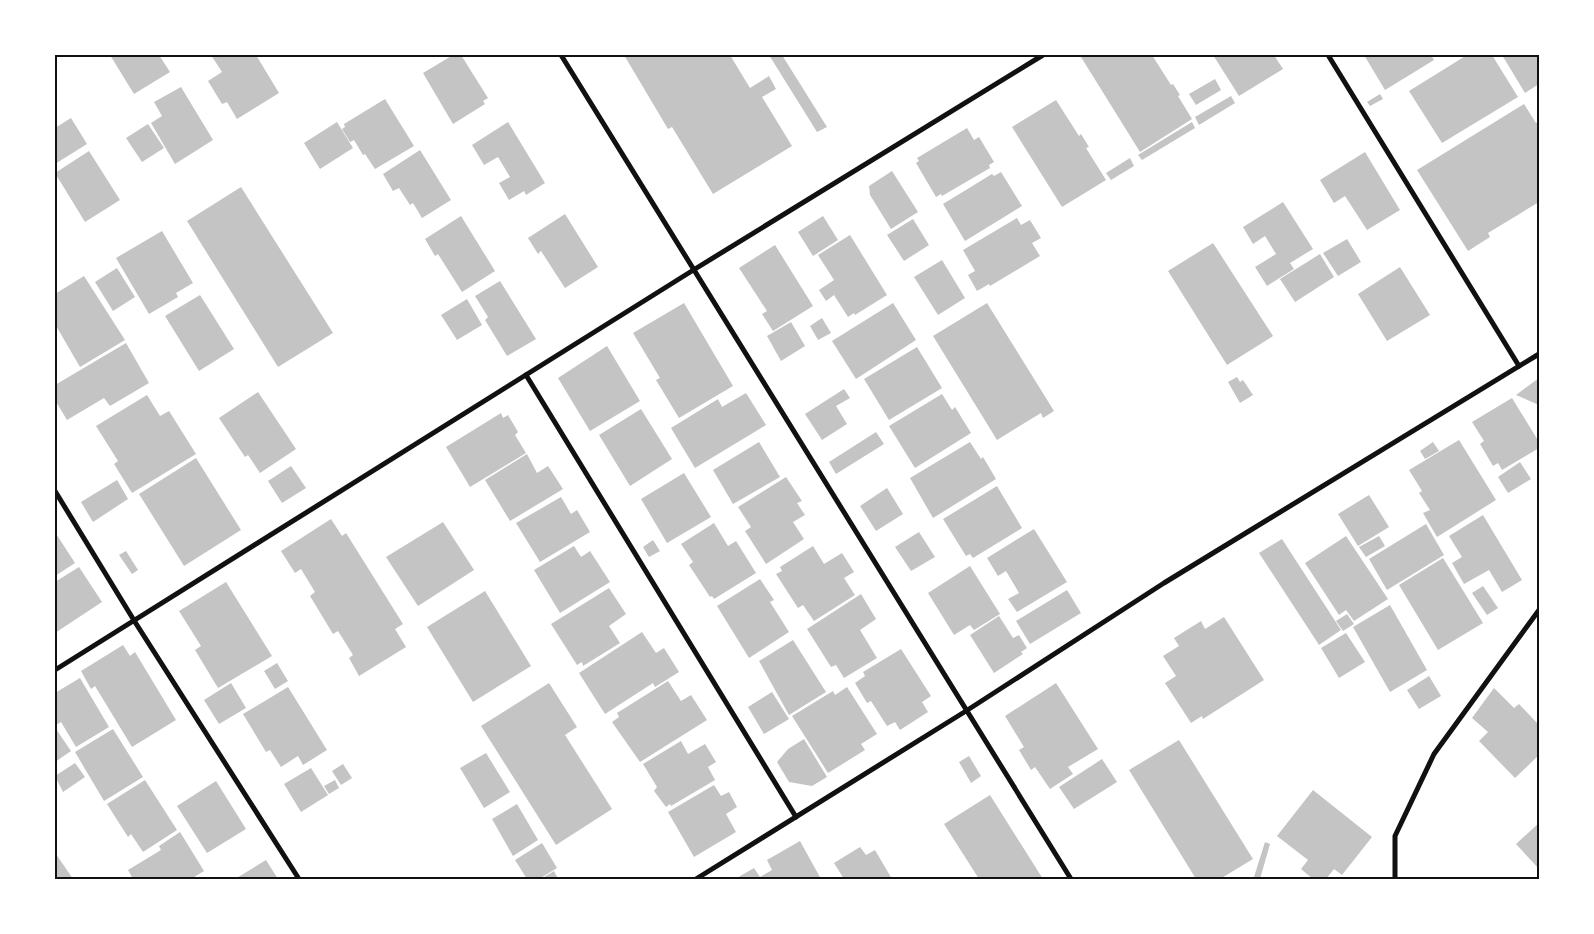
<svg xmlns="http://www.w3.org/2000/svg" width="1594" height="934" font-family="'Open Sans',sans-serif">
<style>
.building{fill:#c4c4c4}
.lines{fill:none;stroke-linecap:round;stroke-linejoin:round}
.minor{stroke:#111;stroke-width:5}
.neatline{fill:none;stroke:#111;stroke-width:2}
</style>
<rect width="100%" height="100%" fill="#fff"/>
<!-- building -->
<g class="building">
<polygon points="110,55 159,55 170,72 134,94"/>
<polygon points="211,55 256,55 279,93 237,119 227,102 222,104 208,81 222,72"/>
<polygon points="453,55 461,55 488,98 483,101 485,104 453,124 423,73"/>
<polygon points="624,55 730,55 750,88 769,76 776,89 762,97 792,146 713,194 672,127 668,129"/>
<polygon points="769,55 782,55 827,127 817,132"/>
<polygon points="1085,55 1152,55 1171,85 1173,84 1180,95 1178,96 1192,119 1140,152 1081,57"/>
<polygon points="1213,55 1274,55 1283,69 1239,96"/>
<polygon points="1364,55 1431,55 1434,60 1385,90"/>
<polygon points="1467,55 1492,55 1518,97 1442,143 1409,91"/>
<polygon points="1502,55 1539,55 1539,84 1525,93"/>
<polygon points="1215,79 1221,90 1196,105 1189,94"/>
<polygon points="181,87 213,140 175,164 151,123 162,116 154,102"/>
<polygon points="1380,94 1383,99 1370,106 1367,102"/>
<polygon points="1231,96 1235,103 1199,125 1195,117"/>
<polygon points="385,99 414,146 375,169 365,154 363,155 354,140 350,142 342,129 345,127 344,124"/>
<polygon points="1056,100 1079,136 1081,134 1089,147 1086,148 1106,180 1062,207 1012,127"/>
<polygon points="1524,104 1536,123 1539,121 1539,202 1488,233 1490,237 1468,251 1417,170"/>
<polygon points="71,118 87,144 55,164 55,128"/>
<polygon points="337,122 353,148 320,169 304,143"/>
<polygon points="508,122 545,183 526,195 524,191 509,200 499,183 510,177 498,157 484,165 472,145"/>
<polygon points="1192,122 1195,128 1142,160 1138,155"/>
<polygon points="148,124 164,148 142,162 126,138"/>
<polygon points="967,128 974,140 979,137 994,162 989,165 990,168 942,196 941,194 936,197 916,163 919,161 917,158"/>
<polygon points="420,150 451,200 422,218 413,203 410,205 399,188 393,191 383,174"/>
<polygon points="89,151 120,200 85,222 55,173"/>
<polygon points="1365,152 1400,210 1367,230 1345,196 1334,203 1320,180"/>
<polygon points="1130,158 1134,166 1111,180 1106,173"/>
<polygon points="892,171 918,212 891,229 870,195 869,186"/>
<polygon points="1001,172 1022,206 965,241 943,204 992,174 994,176"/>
<polygon points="241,187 333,333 278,367 187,221"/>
<polygon points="1283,202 1313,249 1290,263 1294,269 1267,286 1255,267 1276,254 1265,236 1253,244 1243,227"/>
<polygon points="565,214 598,267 565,288 541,251 538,254 528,238"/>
<polygon points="461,216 495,271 462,292 438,254 435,256 425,239"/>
<polygon points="823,216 838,240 813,256 798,232"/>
<polygon points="1017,218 1021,225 1030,220 1041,238 1032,243 1040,256 990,286 989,284 977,291 968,275 975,271 963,250"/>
<polygon points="913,219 929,245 904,261 887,235"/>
<polygon points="162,231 193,283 176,293 178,297 149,314 116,258"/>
<polygon points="850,235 887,295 855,315 854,313 848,317 834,295 826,301 819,290 834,280 818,255"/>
<polygon points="1347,239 1361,262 1338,276 1323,253"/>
<polygon points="1213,243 1273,336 1227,365 1168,271"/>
<polygon points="775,245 813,306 773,331 762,314 767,311 739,268"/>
<polygon points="1320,254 1334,277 1295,302 1280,279"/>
<polygon points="942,260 965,298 938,315 914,277"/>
<polygon points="1400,267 1430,315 1387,341 1358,294"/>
<polygon points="117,268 135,297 113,311 95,282"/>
<polygon points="84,276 125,340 80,367 55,324 55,294"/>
<polygon points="500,281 536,339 507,356 485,320 488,317 475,296"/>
<polygon points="200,295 234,349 199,371 165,316"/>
<polygon points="467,299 482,325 457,340 441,315"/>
<polygon points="684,303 733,386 679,418 656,380 660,378 633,333"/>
<polygon points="893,303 916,340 856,379 832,341"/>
<polygon points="987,303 1054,411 1043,418 1041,413 997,440 933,336"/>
<polygon points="822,318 831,333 818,340 810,326"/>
<polygon points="791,322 805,346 781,361 767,336"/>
<polygon points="126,343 149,383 110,406 104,398 67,420 55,400 55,385"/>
<polygon points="607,346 640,401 590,431 558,378"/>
<polygon points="917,347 942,388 889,420 864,379"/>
<polygon points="1237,377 1240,382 1243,380 1253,395 1240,403 1228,382"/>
<polygon points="1539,378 1539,405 1516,395"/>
<polygon points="844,389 850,398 836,406 847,424 822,440 805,414"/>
<polygon points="258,392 296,449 260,473 248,455 245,457 219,418"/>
<polygon points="746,393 766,425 695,468 671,428 718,399 722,407"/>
<polygon points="942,394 952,410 955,407 971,433 915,468 889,426"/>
<polygon points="147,395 160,416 169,411 196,454 132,493 114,464 118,461 96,426"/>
<polygon points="1512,398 1539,442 1539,448 1502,470 1498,463 1493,466 1480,444 1484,441 1472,422"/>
<polygon points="641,409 672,459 630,486 599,435"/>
<polygon points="501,413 503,418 508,415 518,432 515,435 526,453 470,487 446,447"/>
<polygon points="876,432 884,444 836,474 829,462"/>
<polygon points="1459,440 1496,500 1437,537 1423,513 1430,510 1419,493 1422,491 1409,470"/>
<polygon points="759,442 780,477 733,504 713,470"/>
<polygon points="970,442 981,459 983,457 996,479 933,518 910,478"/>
<polygon points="1433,442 1439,451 1425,459 1420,451"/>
<polygon points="527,454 537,473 548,466 563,489 510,521 485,480"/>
<polygon points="196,458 241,530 184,566 139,494"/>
<polygon points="1520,462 1531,479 1508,493 1498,477"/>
<polygon points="291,466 306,488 282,503 268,481"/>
<polygon points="684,473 711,517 667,543 641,499"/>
<polygon points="786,477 802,501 797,503 805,515 793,522 804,539 766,564 745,531 751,527 738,507"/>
<polygon points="117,480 128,499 93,522 81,502"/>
<polygon points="997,486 1022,528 973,558 970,554 966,556 943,519"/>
<polygon points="887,488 903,514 876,531 860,506"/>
<polygon points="1369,495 1389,527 1358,546 1338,514"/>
<polygon points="561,497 571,514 577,510 590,532 540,562 516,523"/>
<polygon points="1483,515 1522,580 1502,592 1489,570 1464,584 1452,563 1462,557 1449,536"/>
<polygon points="331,519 342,536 346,533 403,624 395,629 406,647 359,676 349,658 353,655 338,631 333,634 310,596 315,592 301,569 295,573 281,551"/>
<polygon points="443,522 474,570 418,606 386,557"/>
<polygon points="714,523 728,546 736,541 756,573 714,599 712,596 710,597 689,565 693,562 681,544"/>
<polygon points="1426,524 1444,555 1387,590 1369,559"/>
<polygon points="1034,529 1067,582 1017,612 1008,599 1019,593 1006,571 998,576 987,558"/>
<polygon points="55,532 75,563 55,576"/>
<polygon points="919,532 935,557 911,571 895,547"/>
<polygon points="1346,536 1388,599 1354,621 1346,610 1339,615 1305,563"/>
<polygon points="1379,536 1385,546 1366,557 1359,547"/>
<polygon points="1282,539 1341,630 1319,645 1259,553"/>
<polygon points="653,540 660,551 649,557 643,547"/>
<polygon points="574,546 581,557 590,551 610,582 560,613 534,570"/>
<polygon points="813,546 824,564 842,553 854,572 844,578 855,595 814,621 803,605 798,608 776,574 782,571 780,567"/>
<polygon points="126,551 138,570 132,574 119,555"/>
<polygon points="1443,558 1483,623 1438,650 1399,585"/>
<polygon points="970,566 1000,614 974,630 970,625 954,635 928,593"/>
<polygon points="79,567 102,602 55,633 55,582"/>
<polygon points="760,579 774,600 770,602 789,632 749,658 717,606"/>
<polygon points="226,582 272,656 218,688 195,650 201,646 179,611"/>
<polygon points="1483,586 1498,608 1487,615 1472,593"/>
<polygon points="609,588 626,614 609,626 620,643 583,666 582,662 577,665 551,624"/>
<polygon points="1067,590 1081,613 1030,644 1016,621"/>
<polygon points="485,591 531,666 473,702 427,627"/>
<polygon points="861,594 876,619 860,630 877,658 844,678 836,665 831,667 807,629"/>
<polygon points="1390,605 1427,670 1390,692 1353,627"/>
<polygon points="1347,614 1354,624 1343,631 1336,621"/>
<polygon points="999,616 1013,638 1019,635 1027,648 1021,652 1023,654 994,673 970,635"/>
<polygon points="1224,617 1264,680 1203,719 1202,716 1191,723 1165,683 1176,676 1163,656 1179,646 1174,638 1201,621 1205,629"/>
<polygon points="642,632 656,653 664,648 679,672 655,687 653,683 605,714 579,673"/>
<polygon points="1346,633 1365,662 1339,678 1321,648"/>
<polygon points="793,640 826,692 789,715 759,661"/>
<polygon points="123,645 130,656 135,652 176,720 132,747 95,686 91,689 81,671"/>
<polygon points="901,649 931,696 922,702 928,712 900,730 895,722 887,726 871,701 867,703 855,683 865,676 863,672"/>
<polygon points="277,663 288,681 275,689 264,671"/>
<polygon points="1429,676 1441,696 1419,709 1407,690"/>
<polygon points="80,678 109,727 76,747 61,722 56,725 55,723 55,693"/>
<polygon points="668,681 681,701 691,695 707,720 640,762 612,722 619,717 617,713"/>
<polygon points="231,683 246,708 219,724 204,700"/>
<polygon points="549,683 577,727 565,735 612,809 556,845 481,726"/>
<polygon points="1056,683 1098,749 1068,767 1073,774 1050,789 1035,767 1031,770 1019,750 1024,747 1005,716"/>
<polygon points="288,687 327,750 303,765 298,756 281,767 270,750 266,752 243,714"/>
<polygon points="847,687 877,734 861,744 865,750 828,773 792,716 833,691 835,695"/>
<polygon points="1494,688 1514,708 1519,704 1539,725 1539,755 1515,778 1479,741 1488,732 1472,718"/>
<polygon points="772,692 789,719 764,734 748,707"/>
<polygon points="56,729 71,751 55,762 55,730"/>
<polygon points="113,729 143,777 104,801 75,752"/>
<polygon points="804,739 827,777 812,786 789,782 777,762 788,749"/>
<polygon points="1179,740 1253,859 1220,879 1196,879 1129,770"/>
<polygon points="681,741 688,754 705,744 716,762 708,767 715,780 671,806 670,804 666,807 654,791 657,787 643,764"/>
<polygon points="486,753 510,792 484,808 460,768"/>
<polygon points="969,756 981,776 971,783 959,762"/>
<polygon points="1102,759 1117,782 1074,809 1059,787"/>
<polygon points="75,763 85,777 63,792 55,776"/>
<polygon points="343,764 352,778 341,785 332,771"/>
<polygon points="311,768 328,795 301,812 284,784"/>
<polygon points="145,780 177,830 143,852 131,834 128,837 107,804"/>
<polygon points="335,780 339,788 329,794 324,786"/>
<polygon points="216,781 246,829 207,853 177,806"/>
<polygon points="714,785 721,796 729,792 737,807 726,814 736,832 694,857 668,812"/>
<polygon points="1313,790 1372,837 1342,875 1334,869 1326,879 1313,879 1301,869 1308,860 1277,836"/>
<polygon points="990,795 1043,879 979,879 944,824"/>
<polygon points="517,804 538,840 513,856 492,819"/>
<polygon points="1539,823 1539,869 1516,844"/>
<polygon points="180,832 204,871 191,879 133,879 128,870 161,850 159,846"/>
<polygon points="800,841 821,879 735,879 754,868 760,877 772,870 767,860"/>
<polygon points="1265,842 1270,844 1260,879 1254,877"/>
<polygon points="542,843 557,868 539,879 527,879 515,860"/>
<polygon points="860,847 866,855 875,850 892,879 844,879 834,863"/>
<polygon points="55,854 56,854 73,879 55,879"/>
<polygon points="266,860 278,879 235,879"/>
<polygon points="554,871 558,879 541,879"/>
</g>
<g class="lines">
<!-- minor -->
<g class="minor">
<polyline points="561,55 1071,879"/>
<polyline points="1328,55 1519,366"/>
<polyline points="526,375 796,817"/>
<polyline points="55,491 135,622 299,879"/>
<polyline points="55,670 695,269 1043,55"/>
<polyline points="696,879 966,711 1164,583 1539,354"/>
<polyline points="1395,879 1395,836 1434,754 1539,610"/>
</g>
</g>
<!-- border -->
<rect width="1594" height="934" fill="none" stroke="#ffffff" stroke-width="112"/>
<rect x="56" y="56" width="1482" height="822" class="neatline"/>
</svg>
